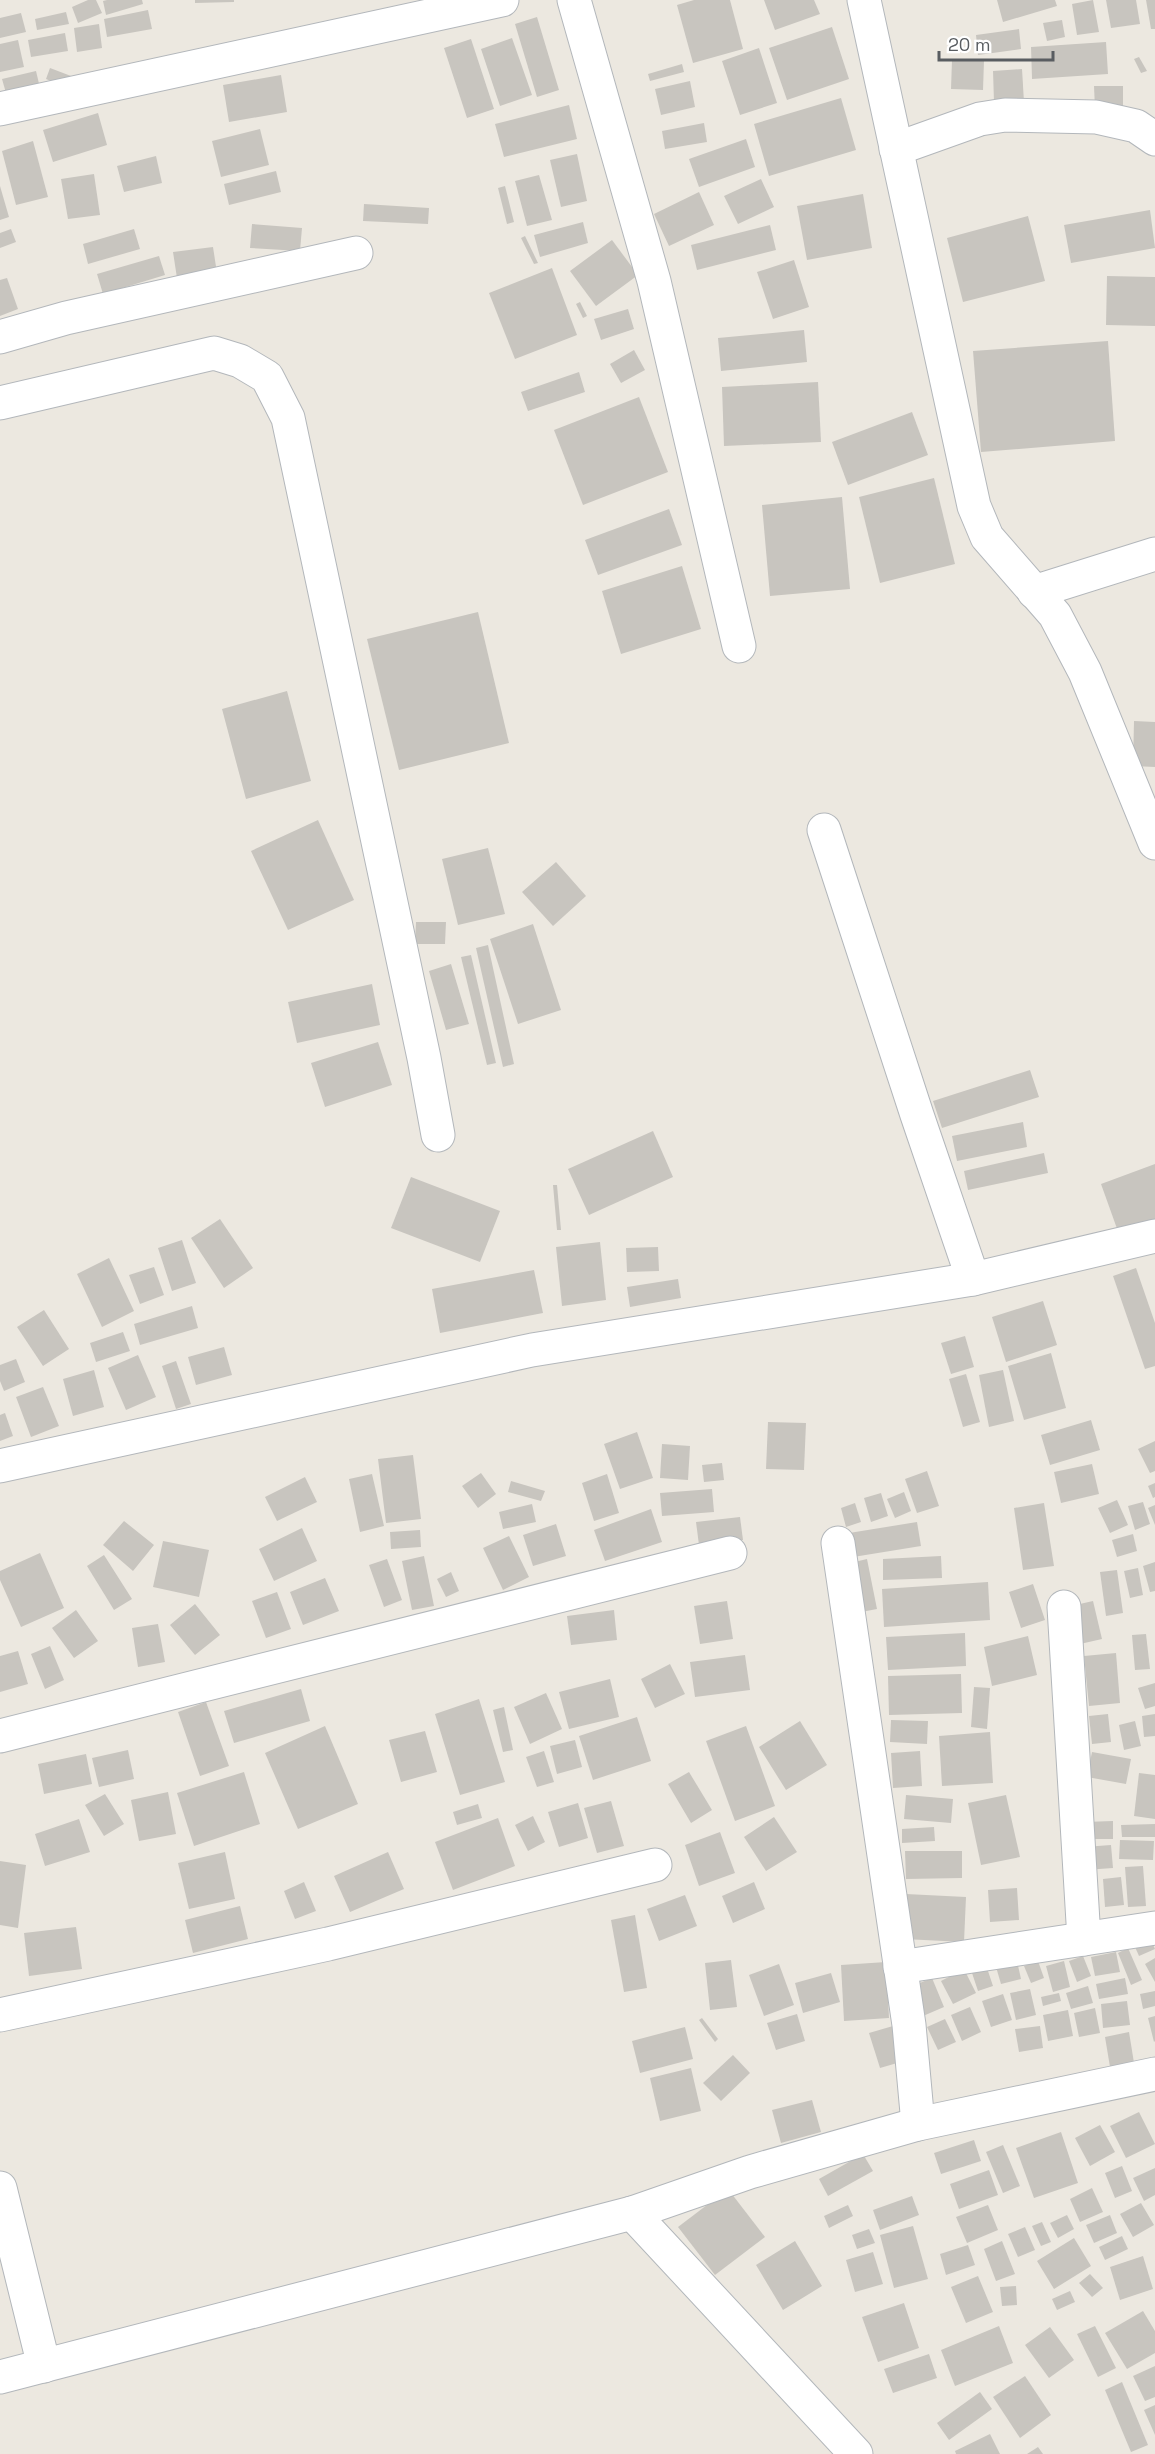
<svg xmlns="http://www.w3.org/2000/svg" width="1155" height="2454" font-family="'Space Grotesk',sans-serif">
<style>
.building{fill:#c8c5bf}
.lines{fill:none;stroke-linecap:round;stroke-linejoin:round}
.minor-casing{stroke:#b3b7bb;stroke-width:35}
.minor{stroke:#fff;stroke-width:33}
</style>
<rect width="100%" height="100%" fill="#ece8e0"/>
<!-- building -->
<g class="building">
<polygon points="88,0 96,0 102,13 78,23 72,7"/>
<polygon points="107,0 142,0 143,4 106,15 103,1"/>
<polygon points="195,0 234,0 234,2 195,3"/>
<polygon points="694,0 730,0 743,49 693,63 677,5"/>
<polygon points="764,0 814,0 820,14 775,30"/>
<polygon points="997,0 1055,0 1057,6 1003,22"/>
<polygon points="1093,0 1099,32 1077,35 1072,4"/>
<polygon points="1106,0 1136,0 1140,24 1111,28"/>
<polygon points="1146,0 1155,0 1155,29 1151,29"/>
<polygon points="148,10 152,29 107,37 104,19"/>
<polygon points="66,12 69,24 37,30 35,19"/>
<polygon points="21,13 26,32 0,38 0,18"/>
<polygon points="537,17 559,90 537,97 515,24"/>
<polygon points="1062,20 1065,37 1047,41 1043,23"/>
<polygon points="99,24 102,48 77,52 74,28"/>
<polygon points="832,27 849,79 787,100 769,48"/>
<polygon points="1019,29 1021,49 978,55 976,35"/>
<polygon points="65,33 68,51 31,57 28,40"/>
<polygon points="512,38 532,95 500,106 481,49"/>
<polygon points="471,39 494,109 467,118 444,48"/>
<polygon points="18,40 24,67 0,72 0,44"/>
<polygon points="1106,42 1108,74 1032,79 1031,47"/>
<polygon points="759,48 777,103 740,115 722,61"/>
<polygon points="1139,57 1147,71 1141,73 1134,59"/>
<polygon points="952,60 984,61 983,90 951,89"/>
<polygon points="682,64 684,72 650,81 648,74"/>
<polygon points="50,68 71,76 66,87 46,79"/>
<polygon points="1022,69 1024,102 994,103 993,71"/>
<polygon points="36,71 41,92 8,100 2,79"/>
<polygon points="281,75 287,112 229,122 223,85"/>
<polygon points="690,81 695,107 661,115 655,89"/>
<polygon points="1094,86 1123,86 1123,108 1095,109"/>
<polygon points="841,98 856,150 769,176 754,124"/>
<polygon points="569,105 577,139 504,157 495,124"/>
<polygon points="98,113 107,145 53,162 43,130"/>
<polygon points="704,123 707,142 665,149 662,131"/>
<polygon points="260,129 269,165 221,177 212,141"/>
<polygon points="746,139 755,167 699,187 689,159"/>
<polygon points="33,141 48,197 16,205 2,151"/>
<polygon points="577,154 587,201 561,207 550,160"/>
<polygon points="156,156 162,183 124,192 117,166"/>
<polygon points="276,171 281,192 229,205 224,184"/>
<polygon points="94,174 100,215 68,219 61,179"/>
<polygon points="539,175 552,220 527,226 515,181"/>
<polygon points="761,179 774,207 738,224 724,196"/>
<polygon points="0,186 9,217 0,220"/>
<polygon points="505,186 514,222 507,224 498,188"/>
<polygon points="699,192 714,225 669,246 654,214"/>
<polygon points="863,194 872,248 807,260 797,206"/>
<polygon points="364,204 429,208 428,224 363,221"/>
<polygon points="1150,210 1155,248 1071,263 1064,225"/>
<polygon points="1028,216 1045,281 963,302 947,238"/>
<polygon points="583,222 588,243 540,257 534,235"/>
<polygon points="252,224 302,228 300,251 250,248"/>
<polygon points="770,225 776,250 697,270 691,245"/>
<polygon points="11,229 16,242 0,248 0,233"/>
<polygon points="134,229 140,249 88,264 83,244"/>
<polygon points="525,236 538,263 534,264 521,238"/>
<polygon points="612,240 638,275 596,306 570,271"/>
<polygon points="213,247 217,273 177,278 173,252"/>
<polygon points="159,256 165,275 103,294 97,274"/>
<polygon points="794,260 809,307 773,319 757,272"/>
<polygon points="552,268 577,335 515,359 489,293"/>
<polygon points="1107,276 1155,277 1155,326 1106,325"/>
<polygon points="7,278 18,309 0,316 0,280"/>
<polygon points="580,302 587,316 583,318 576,304"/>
<polygon points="628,309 634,329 601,340 594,319"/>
<polygon points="804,330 807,362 721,371 718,338"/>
<polygon points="1108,341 1115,441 981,452 973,351"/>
<polygon points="634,350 645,370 621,383 610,364"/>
<polygon points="579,372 585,392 528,411 521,392"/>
<polygon points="818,382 821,442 724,446 722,387"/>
<polygon points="639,397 668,472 583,505 554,430"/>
<polygon points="912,412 928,455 848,485 832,442"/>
<polygon points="934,478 955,564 880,583 859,497"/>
<polygon points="842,497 850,589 770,596 762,505"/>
<polygon points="669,509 682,545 598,575 585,540"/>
<polygon points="682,566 701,629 621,654 602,591"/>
<polygon points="478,612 509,743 399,770 367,639"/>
<polygon points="287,691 311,781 246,799 222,709"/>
<polygon points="1134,721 1155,722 1155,767 1133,766"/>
<polygon points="318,820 354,900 288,930 251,851"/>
<polygon points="488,848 505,914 458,925 442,859"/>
<polygon points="556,862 586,896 553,926 522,892"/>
<polygon points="416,922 446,922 445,944 415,944"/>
<polygon points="533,924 561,1010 518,1024 490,939"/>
<polygon points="488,945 514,1064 503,1067 476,948"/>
<polygon points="471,955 496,1063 487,1065 461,957"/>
<polygon points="451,964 469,1024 446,1030 429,971"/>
<polygon points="372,984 380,1025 297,1043 288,1002"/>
<polygon points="378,1042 392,1085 325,1107 311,1063"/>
<polygon points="1030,1070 1039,1097 942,1128 933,1101"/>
<polygon points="1023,1122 1027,1147 957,1161 952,1136"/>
<polygon points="653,1131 673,1177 589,1215 568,1169"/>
<polygon points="1044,1153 1048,1173 968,1190 964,1171"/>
<polygon points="1155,1164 1155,1224 1120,1237 1101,1184"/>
<polygon points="411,1177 500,1211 480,1262 391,1228"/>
<polygon points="553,1185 557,1185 561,1230 557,1230"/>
<polygon points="220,1219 253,1268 224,1288 191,1238"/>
<polygon points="182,1240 196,1283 172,1291 158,1248"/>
<polygon points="600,1242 606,1300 562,1306 556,1247"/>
<polygon points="658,1247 659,1271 627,1272 626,1248"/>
<polygon points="109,1258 134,1311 102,1327 77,1274"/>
<polygon points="154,1267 164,1295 140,1304 129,1275"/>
<polygon points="1136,1268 1155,1323 1155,1366 1145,1369 1113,1276"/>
<polygon points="534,1270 543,1313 440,1333 432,1289"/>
<polygon points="678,1279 681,1298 630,1307 627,1287"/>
<polygon points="1043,1301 1057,1345 1006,1362 992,1317"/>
<polygon points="192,1306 198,1328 140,1345 134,1324"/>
<polygon points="44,1310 69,1349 43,1366 17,1327"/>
<polygon points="123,1332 130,1351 96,1362 90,1343"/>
<polygon points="965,1336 974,1367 951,1374 941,1343"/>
<polygon points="224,1347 232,1375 196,1385 188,1357"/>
<polygon points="1051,1353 1066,1408 1024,1420 1008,1366"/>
<polygon points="138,1355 156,1397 126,1410 108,1368"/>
<polygon points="16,1359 25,1382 4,1391 0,1381 0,1365"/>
<polygon points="176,1361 191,1404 176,1409 162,1366"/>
<polygon points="94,1370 104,1407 73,1416 63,1379"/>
<polygon points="1003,1370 1014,1421 989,1427 979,1375"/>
<polygon points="966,1374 980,1422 963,1427 949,1379"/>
<polygon points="43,1387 59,1426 31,1437 16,1397"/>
<polygon points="5,1413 13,1436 0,1441 0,1415"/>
<polygon points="1091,1420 1100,1450 1050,1465 1041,1435"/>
<polygon points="768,1422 806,1423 804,1470 766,1469"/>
<polygon points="637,1432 653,1478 620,1489 604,1444"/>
<polygon points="1155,1441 1155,1471 1150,1473 1138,1449"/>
<polygon points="662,1444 690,1446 688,1480 660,1478"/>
<polygon points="413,1455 421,1519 386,1523 378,1459"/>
<polygon points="722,1463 724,1480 704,1482 702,1465"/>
<polygon points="1092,1464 1099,1494 1061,1503 1054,1472"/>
<polygon points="927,1471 939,1506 917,1513 905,1479"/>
<polygon points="481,1473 496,1494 478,1508 462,1486"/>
<polygon points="372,1474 384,1526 360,1532 349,1479"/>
<polygon points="607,1474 619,1513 594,1521 582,1483"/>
<polygon points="305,1477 317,1502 277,1521 265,1497"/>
<polygon points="511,1481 545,1491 541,1501 508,1492"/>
<polygon points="1155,1483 1155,1497 1153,1498 1148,1486"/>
<polygon points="712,1489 714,1512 662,1516 660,1493"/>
<polygon points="904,1492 911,1511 895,1518 887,1499"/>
<polygon points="881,1493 888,1516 871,1522 864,1498"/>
<polygon points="1117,1500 1128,1525 1110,1533 1098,1508"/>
<polygon points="1143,1502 1150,1524 1135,1530 1128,1506"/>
<polygon points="855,1503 861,1522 846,1527 841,1508"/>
<polygon points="1044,1503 1054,1566 1023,1570 1014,1508"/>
<polygon points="532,1504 536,1522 503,1529 499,1512"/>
<polygon points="1155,1505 1155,1525 1148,1508"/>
<polygon points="651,1509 662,1542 605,1561 594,1530"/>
<polygon points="740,1517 743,1540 699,1545 696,1522"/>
<polygon points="124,1521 154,1545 133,1571 103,1545"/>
<polygon points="917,1522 921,1546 847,1558 843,1534"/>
<polygon points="556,1524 566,1556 533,1566 523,1535"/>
<polygon points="302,1528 317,1561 274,1581 259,1549"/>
<polygon points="420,1530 421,1547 391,1549 390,1532"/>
<polygon points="1133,1534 1137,1551 1117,1557 1112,1540"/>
<polygon points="509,1536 529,1577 503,1590 483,1548"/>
<polygon points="163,1541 209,1550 199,1597 153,1587"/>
<polygon points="40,1553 64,1608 21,1627 0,1580 0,1571"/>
<polygon points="104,1555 132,1599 114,1610 87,1566"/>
<polygon points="424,1556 434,1606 412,1610 402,1561"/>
<polygon points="941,1556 942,1578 883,1580 883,1559"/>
<polygon points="387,1559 402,1600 384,1607 369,1565"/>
<polygon points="867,1559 877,1609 856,1613 846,1564"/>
<polygon points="1155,1562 1155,1591 1150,1592 1143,1566"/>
<polygon points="1138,1568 1143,1595 1130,1598 1124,1571"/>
<polygon points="1117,1570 1123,1613 1106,1616 1100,1572"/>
<polygon points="451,1572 459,1591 446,1597 437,1579"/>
<polygon points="325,1578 339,1611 303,1625 290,1592"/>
<polygon points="988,1582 990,1620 884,1627 882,1589"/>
<polygon points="1033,1584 1045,1620 1021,1628 1009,1592"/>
<polygon points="277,1592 291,1629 266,1638 252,1601"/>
<polygon points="727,1601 733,1639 700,1644 694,1606"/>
<polygon points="1093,1601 1102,1639 1080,1644 1071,1606"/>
<polygon points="195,1604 220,1635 195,1655 170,1625"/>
<polygon points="76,1610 98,1641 74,1658 52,1628"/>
<polygon points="614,1610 617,1640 571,1645 567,1616"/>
<polygon points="158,1624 165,1662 138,1667 132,1628"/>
<polygon points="965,1633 966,1666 888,1670 886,1637"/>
<polygon points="1146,1634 1150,1669 1135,1670 1132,1635"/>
<polygon points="1028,1636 1037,1675 992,1686 984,1647"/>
<polygon points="50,1646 64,1680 45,1689 31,1654"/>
<polygon points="18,1651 28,1684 0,1692 0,1656"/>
<polygon points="1116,1653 1120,1703 1089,1706 1084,1656"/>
<polygon points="745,1655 750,1690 695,1697 690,1662"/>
<polygon points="670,1664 685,1694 655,1708 641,1679"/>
<polygon points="961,1674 962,1713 889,1715 888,1676"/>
<polygon points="610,1679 619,1717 569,1729 559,1692"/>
<polygon points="1155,1683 1155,1706 1145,1709 1138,1688"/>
<polygon points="974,1687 990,1688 987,1729 971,1727"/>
<polygon points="301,1689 310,1721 234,1743 224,1711"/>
<polygon points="546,1693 562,1729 530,1744 514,1707"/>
<polygon points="479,1699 505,1782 460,1795 435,1714"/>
<polygon points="206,1702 229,1766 200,1776 178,1712"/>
<polygon points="504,1707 513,1750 503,1752 493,1710"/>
<polygon points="1108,1714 1111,1742 1092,1744 1089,1716"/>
<polygon points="1155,1714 1155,1736 1144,1737 1142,1716"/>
<polygon points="637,1717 651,1761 593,1780 579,1736"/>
<polygon points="891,1720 928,1721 927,1744 890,1742"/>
<polygon points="800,1721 827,1765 786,1790 759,1747"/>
<polygon points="1135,1721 1141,1746 1124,1750 1119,1725"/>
<polygon points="325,1726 358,1804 298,1829 265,1753"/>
<polygon points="746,1726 775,1806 735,1821 706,1741"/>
<polygon points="425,1731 437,1772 401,1782 389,1740"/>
<polygon points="990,1732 993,1783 942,1786 939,1736"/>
<polygon points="575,1740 582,1767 557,1774 550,1746"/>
<polygon points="128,1750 134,1779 99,1787 92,1758"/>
<polygon points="544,1751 554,1782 537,1787 526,1757"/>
<polygon points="920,1751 922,1786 893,1788 891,1753"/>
<polygon points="1092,1752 1131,1759 1126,1784 1087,1777"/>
<polygon points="86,1754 92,1784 44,1794 38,1764"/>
<polygon points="244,1772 260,1824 194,1846 177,1793"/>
<polygon points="689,1772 712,1810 691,1823 668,1784"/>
<polygon points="1139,1773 1155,1775 1155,1819 1134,1816"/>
<polygon points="168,1792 176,1834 139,1841 131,1800"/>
<polygon points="105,1794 124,1824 104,1836 85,1805"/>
<polygon points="906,1795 953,1799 951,1823 904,1819"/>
<polygon points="1006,1795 1020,1857 981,1865 968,1803"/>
<polygon points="611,1801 624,1846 597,1853 584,1808"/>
<polygon points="578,1803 588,1838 559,1847 548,1812"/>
<polygon points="478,1804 482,1818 457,1825 453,1812"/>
<polygon points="533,1816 545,1842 528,1851 515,1825"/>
<polygon points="774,1817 797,1852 766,1871 744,1837"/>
<polygon points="498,1818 515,1866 453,1890 435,1842"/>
<polygon points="79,1819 90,1852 45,1866 35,1834"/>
<polygon points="1113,1821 1113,1839 1086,1839 1085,1822"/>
<polygon points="1155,1824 1155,1837 1122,1837 1121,1825"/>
<polygon points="934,1827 935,1841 902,1843 902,1829"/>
<polygon points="720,1832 735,1873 699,1886 685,1845"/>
<polygon points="1120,1840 1154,1841 1153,1860 1119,1859"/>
<polygon points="1111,1845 1113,1868 1085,1870 1084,1847"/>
<polygon points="905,1851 962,1851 962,1878 906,1879"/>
<polygon points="225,1852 235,1899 189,1909 178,1863"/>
<polygon points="388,1852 404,1889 350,1912 334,1876"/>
<polygon points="0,1861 26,1865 18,1928 0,1925"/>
<polygon points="1143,1866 1146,1906 1128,1907 1125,1867"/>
<polygon points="1121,1877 1124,1905 1105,1907 1103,1879"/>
<polygon points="304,1882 316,1911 295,1919 284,1891"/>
<polygon points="754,1882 765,1909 733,1923 722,1896"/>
<polygon points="1017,1888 1019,1920 990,1922 988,1890"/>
<polygon points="906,1894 966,1897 964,1942 904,1939"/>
<polygon points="685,1895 697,1926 659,1941 647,1909"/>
<polygon points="240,1906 248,1939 193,1953 185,1920"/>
<polygon points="635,1915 647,1988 624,1992 611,1920"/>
<polygon points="76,1927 82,1969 29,1976 24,1933"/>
<polygon points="1151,1940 1155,1949 1139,1956 1135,1947"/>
<polygon points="1128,1948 1142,1980 1131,1985 1118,1953"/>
<polygon points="1116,1952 1120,1972 1095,1976 1091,1957"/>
<polygon points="1083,1956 1091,1976 1077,1982 1069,1961"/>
<polygon points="1155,1958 1155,1982 1145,1964"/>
<polygon points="731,1960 737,2007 710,2010 705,1963"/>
<polygon points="1017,1961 1021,1979 1001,1984 996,1967"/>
<polygon points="1038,1961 1044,1978 1031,1983 1024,1966"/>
<polygon points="1064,1961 1070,1987 1053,1992 1046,1966"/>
<polygon points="886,1962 889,2018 844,2021 841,1965"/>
<polygon points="779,1964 794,2005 764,2016 749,1975"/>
<polygon points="986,1965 993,1986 978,1991 971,1970"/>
<polygon points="964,1969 976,1993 953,2004 941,1981"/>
<polygon points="831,1973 840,2002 803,2013 795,1983"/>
<polygon points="932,1978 944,2007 923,2016 910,1987"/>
<polygon points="1125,1978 1128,1994 1099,1999 1096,1984"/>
<polygon points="1088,1986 1093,2003 1071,2009 1066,1993"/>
<polygon points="1030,1989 1036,2015 1016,2020 1010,1993"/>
<polygon points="1155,1991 1155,2006 1143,2009 1140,1994"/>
<polygon points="1059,1993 1061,2001 1043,2006 1041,1997"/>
<polygon points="1003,1994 1012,2020 991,2027 982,2001"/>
<polygon points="1127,2001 1130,2025 1103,2028 1101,2004"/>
<polygon points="970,2007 981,2032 962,2041 951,2015"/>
<polygon points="1095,2008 1100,2033 1079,2037 1074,2013"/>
<polygon points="1068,2010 1073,2036 1048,2041 1043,2015"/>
<polygon points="797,2014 805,2041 776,2050 767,2023"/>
<polygon points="1155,2016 1155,2041 1154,2042 1148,2018"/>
<polygon points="702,2018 718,2039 715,2042 699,2020"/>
<polygon points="945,2019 956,2042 938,2050 927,2027"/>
<polygon points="893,2026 904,2061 880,2068 869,2033"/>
<polygon points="1040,2026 1043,2048 1019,2052 1015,2029"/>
<polygon points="685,2027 693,2059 640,2073 632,2041"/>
<polygon points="1129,2032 1135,2069 1111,2073 1105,2037"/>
<polygon points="733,2055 750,2073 721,2101 703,2083"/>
<polygon points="691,2068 701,2111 660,2121 650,2078"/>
<polygon points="812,2100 821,2132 781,2143 772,2110"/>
<polygon points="1139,2112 1155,2144 1126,2158 1110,2126"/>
<polygon points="1100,2125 1115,2152 1090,2166 1075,2138"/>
<polygon points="1061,2132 1078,2183 1034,2198 1016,2148"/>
<polygon points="974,2140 981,2161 941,2174 934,2153"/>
<polygon points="1003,2145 1020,2186 1003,2193 986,2152"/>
<polygon points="863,2154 873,2171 828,2196 819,2179"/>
<polygon points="1122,2166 1132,2191 1115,2198 1105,2173"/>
<polygon points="1155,2168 1155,2195 1144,2201 1133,2178"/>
<polygon points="989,2170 998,2195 959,2209 950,2184"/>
<polygon points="1092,2188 1103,2212 1080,2222 1070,2199"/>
<polygon points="728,2189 765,2237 715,2275 678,2227"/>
<polygon points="912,2196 919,2215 880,2230 873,2210"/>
<polygon points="1141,2203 1154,2225 1133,2237 1120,2214"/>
<polygon points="848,2205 853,2216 829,2228 824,2216"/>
<polygon points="988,2205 998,2230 967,2243 956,2217"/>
<polygon points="1067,2215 1074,2229 1058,2238 1050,2223"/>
<polygon points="1110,2215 1117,2233 1094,2243 1086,2225"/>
<polygon points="1042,2222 1051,2242 1041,2246 1032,2226"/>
<polygon points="913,2226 928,2279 894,2288 880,2235"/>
<polygon points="1025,2227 1035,2250 1018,2257 1008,2234"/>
<polygon points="869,2229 875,2243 857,2249 852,2235"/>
<polygon points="1122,2236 1128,2249 1105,2260 1099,2247"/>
<polygon points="1074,2238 1091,2266 1054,2289 1037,2261"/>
<polygon points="795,2241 822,2286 783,2310 756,2265"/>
<polygon points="1002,2241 1015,2274 996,2281 984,2249"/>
<polygon points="968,2245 975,2265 946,2275 940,2254"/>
<polygon points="873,2252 883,2284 855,2292 846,2260"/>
<polygon points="1143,2256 1153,2289 1120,2300 1110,2267"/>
<polygon points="1090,2274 1103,2288 1092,2297 1079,2283"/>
<polygon points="978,2276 993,2312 966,2323 951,2287"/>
<polygon points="1016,2286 1017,2305 1002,2306 1000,2287"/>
<polygon points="1070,2291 1075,2302 1057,2310 1052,2299"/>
<polygon points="904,2303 919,2348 878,2362 862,2317"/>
<polygon points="1143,2311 1155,2331 1155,2353 1127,2369 1105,2333"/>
<polygon points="999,2326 1013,2363 955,2386 941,2350"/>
<polygon points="1095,2326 1116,2368 1098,2377 1077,2334"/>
<polygon points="1050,2327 1074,2360 1049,2378 1025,2345"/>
<polygon points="929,2354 937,2378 893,2393 884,2369"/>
<polygon points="1155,2366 1155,2397 1145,2401 1133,2376"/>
<polygon points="1025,2376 1051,2415 1020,2438 993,2397"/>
<polygon points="1122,2382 1148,2445 1131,2452 1105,2390"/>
<polygon points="980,2392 992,2409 949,2440 937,2423"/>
<polygon points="1155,2405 1155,2435 1144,2410"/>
<polygon points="990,2434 1000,2454 956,2454 955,2451"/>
<polygon points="1038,2447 1043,2454 1027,2454"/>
</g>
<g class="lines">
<defs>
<g id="minor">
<polyline points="574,0 654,281 739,646"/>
<polyline points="864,0 974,506 987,537 1055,615 1085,672 1155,843"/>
<polyline points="0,109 502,0"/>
<polyline points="896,149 980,119 1005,115 1096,117 1136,126 1155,139"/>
<polyline points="0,337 66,318 356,253"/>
<polyline points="0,403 214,353 240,361 267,377 288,418 424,1058 438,1135"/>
<polyline points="1034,592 1155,554"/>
<polyline points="824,830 917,1115 973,1279"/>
<polyline points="0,1466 532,1350 973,1279 1155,1236"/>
<polyline points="838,1543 909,2025 918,2124"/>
<polyline points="1064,1607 1084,1939"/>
<polyline points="0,1736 730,1553"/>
<polyline points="900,1967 1155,1928"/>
<polyline points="0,2015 328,1944 655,1865"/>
<polyline points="0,2188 44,2366"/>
<polyline points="632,2213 856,2454"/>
<polyline points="0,2377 632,2213 750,2172 918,2124 1155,2074"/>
</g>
</defs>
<!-- minor casing -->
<use href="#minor" class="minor-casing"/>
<!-- minor -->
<use href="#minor" class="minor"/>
</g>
<!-- scale -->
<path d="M939 51v9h114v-9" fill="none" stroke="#595d61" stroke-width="3"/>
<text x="948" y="51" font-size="18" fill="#595d61" stroke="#ffffff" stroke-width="4.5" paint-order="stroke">20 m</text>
</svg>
